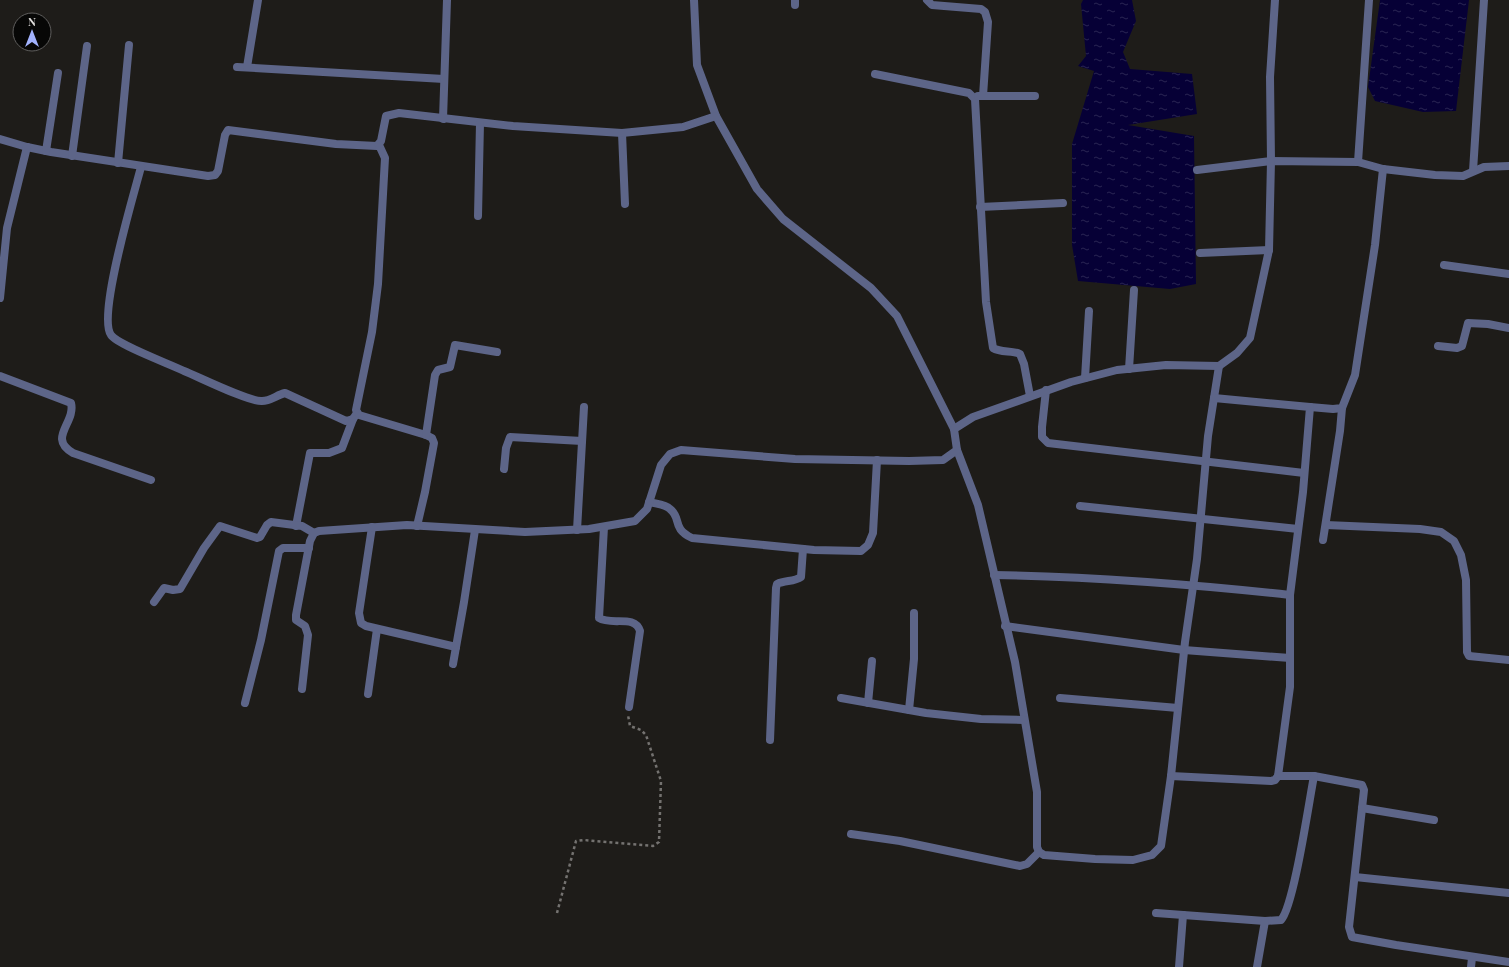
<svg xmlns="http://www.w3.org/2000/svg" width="1509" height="967" font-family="'Playfair Display',serif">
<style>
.water{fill:url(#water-ripples)}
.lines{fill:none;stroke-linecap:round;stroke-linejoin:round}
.path{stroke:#747270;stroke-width:2.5;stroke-dasharray:3 3;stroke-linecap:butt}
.street{stroke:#5d6588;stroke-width:8}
</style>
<defs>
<pattern id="water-ripples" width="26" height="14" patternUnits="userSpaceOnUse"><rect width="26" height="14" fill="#060036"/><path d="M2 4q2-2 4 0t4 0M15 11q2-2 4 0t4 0" fill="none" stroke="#2a2553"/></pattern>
</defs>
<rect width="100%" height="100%" fill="#1e1c19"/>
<!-- water -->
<g class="water">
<polygon points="1083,0 1132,0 1136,21 1123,52 1130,69 1192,74 1197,114 1128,125 1194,136 1196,284 1170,289 1078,281 1072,245 1072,144 1094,71 1078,66 1086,56 1081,4"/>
<polygon points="1380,0 1469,0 1456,111 1423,112 1375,101 1368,87"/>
</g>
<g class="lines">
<!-- path -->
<polyline class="path" points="557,913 576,841 584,840 653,846 659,842 661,781 646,735 641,730 630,726 628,715"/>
<!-- street -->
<g class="street">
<polyline points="694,0 697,65 716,116 757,189 783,219 871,288 897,316 954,429"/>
<polyline points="795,0 795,5"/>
<polyline points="927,0 932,5 981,9 985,12 988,22 983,96"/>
<polyline points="237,67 444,79"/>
<polyline points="247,67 258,0"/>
<path d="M875,74L969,93L975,99L986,302L993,348C1001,353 1012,350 1020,354L1024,364L1030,396"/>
<polyline points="978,96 1035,96"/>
<polyline points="443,119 447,0"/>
<polyline points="622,133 625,204"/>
<polyline points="0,139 27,147 51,152 208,176 215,175 218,171 225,135 228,130 336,144 377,146 381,141 386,116 399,113 513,126 622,133 683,127 716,116"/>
<polyline points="379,145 385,158 378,284 372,332 356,410 359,415 426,435 432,438 434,443 425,492 417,526"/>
<polyline points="46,151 58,73"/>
<polyline points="72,156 87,46"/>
<polyline points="1358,162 1369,0"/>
<polyline points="118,163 129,45"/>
<path d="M141,167C134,194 97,316 111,335C118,345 170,364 184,371C199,377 249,402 262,401C270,401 277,395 285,393L346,421L353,419L357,413"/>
<polyline points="1197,170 1271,161 1358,162 1383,169 1435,175 1463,176 1484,167 1509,166"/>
<polyline points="1473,171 1484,0"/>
<polyline points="980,207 1063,203"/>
<polyline points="478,216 480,123"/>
<polyline points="1200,253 1269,250"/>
<polyline points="1444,265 1509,274"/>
<polyline points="0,298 7,228 27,147"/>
<polyline points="1438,346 1457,348 1462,346 1468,323 1488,324 1509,328"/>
<polyline points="1129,369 1134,290"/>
<path d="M0,376L71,403C76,423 47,438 73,453L151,480"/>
<polyline points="1085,378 1089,311"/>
<polyline points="1046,390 1042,427 1042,437 1048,443 1304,473"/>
<polyline points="1310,407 1333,409 1342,408 1355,375 1375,245 1383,169"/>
<polyline points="426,435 435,375 438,370 450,367 455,345 497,352"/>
<polyline points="957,450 978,505 1015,662 1037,792 1037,847 1039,852 1044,855 1095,859 1133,860 1152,855 1161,846 1171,776 1185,642 1197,559 1208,436 1219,366"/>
<polyline points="504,469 506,448 510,437 582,441"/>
<path d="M649,502C656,504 665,504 670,509C682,518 671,528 692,538L814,550L861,551L868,545L873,533L877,460"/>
<polyline points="1080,506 1298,529"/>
<polyline points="1326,525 1420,529 1441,532 1454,541 1461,555 1466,580 1467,652 1469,656 1509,660"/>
<polyline points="296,526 310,453 329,453 342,448 353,419"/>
<polyline points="372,527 359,613 361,623 366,626 456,647"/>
<path d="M604,527L599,618C611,626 635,614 640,631L629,707"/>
<polyline points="577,530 584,407"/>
<polyline points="1323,540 1340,431 1342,408"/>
<path d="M994,575C1094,577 1190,584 1290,595"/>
<polyline points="154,602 164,588 173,590 180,589 204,548 220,526 257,538 260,537 267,525 271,522 302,526 314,533"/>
<polyline points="1005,626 1184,650 1290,658"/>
<polyline points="453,664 464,602 475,530"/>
<polyline points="302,689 308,635 305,626 296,620 296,615 310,541 314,533 319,531 407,525 525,532 589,529 635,521 647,509 661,465 670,454 681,450 795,459 909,461 943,460 957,450 954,429 973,417 1071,382 1117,370 1166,365 1219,366 1237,353 1250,338 1269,250 1271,161 1270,77 1275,0"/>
<polyline points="368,694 377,629"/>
<polyline points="841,698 926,713 981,719 1024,720"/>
<polyline points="1060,698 1178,708"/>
<polyline points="245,703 261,640 279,551 283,548 309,548"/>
<polyline points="868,703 872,661"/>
<polyline points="909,710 914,659 914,613"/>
<path d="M770,740L776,588L777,584C785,580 794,582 801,577L803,549"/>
<polyline points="1171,776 1271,781 1275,780 1278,776 1290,687 1290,595 1303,492 1310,407 1214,398"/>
<polyline points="1278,776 1314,776 1362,785 1364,790 1349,927 1352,937 1396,945 1509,962"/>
<polyline points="1362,808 1434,820"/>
<polyline points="851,834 900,841 1020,866 1027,864 1039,852"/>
<polyline points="1355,877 1509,893"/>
<path d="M1156,913L1265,921L1281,920C1294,906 1309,801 1314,776"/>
<polyline points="1179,967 1183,915"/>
<polyline points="1257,967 1265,921"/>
<polyline points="1471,967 1472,958"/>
</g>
</g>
<!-- north arrow -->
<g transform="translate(32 32)"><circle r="19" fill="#070706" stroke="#5f5e5d"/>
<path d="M0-3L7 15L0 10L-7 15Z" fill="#a2b2fd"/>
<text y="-6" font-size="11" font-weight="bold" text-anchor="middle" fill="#e3e1df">N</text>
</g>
</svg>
